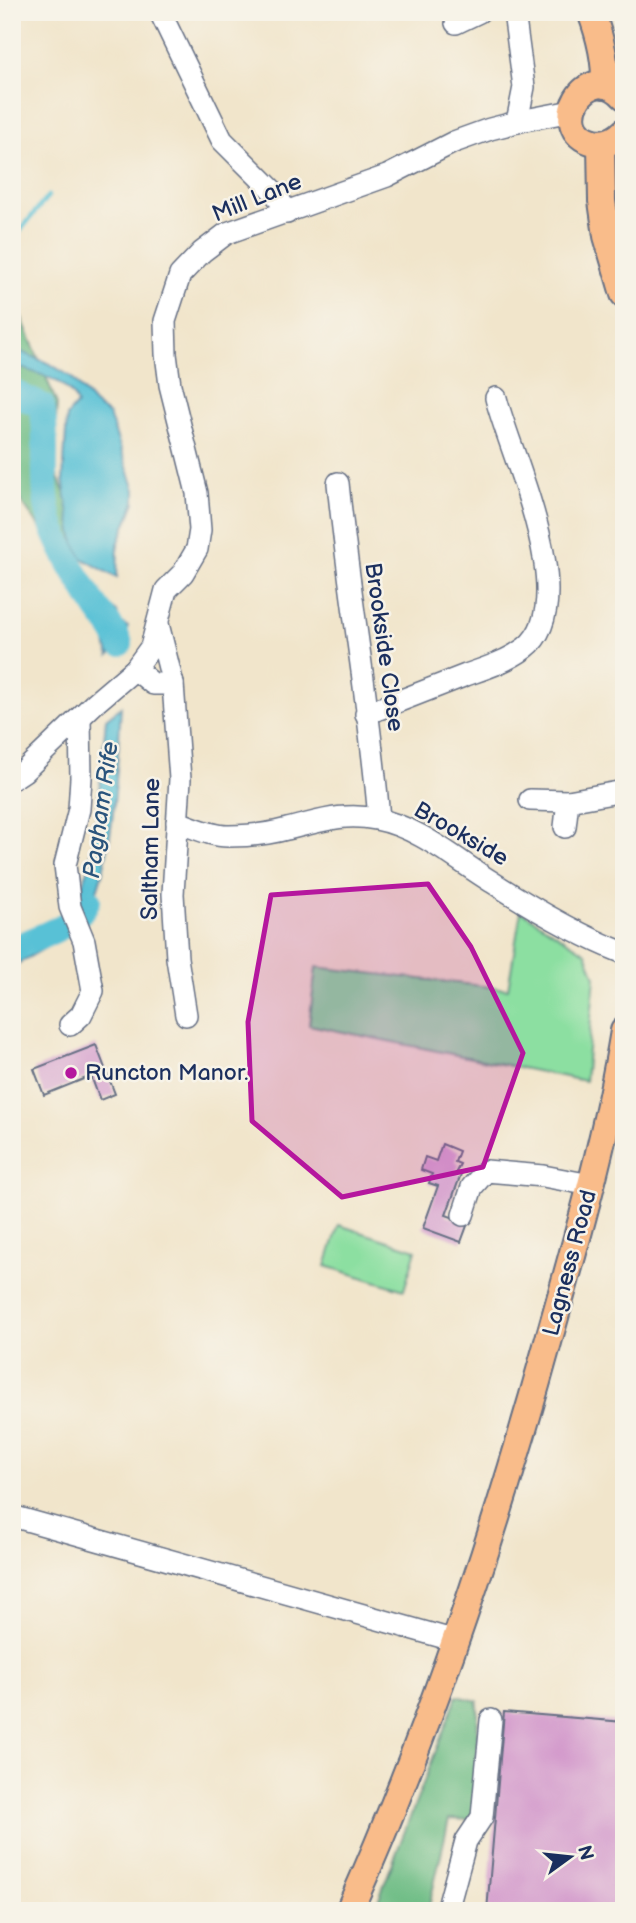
<svg xmlns="http://www.w3.org/2000/svg" width="636" height="1923" font-family="'Balsamiq Sans',sans-serif">
<style>
.green{fill:#8cdfa1;stroke:#548780;stroke-width:2}
.forest{fill:#71be87;stroke:#467672;stroke-width:2}
.water{fill:#59c1d6;stroke:#3a789a;stroke-width:2}
.lines{fill:none;stroke-linecap:round;stroke-linejoin:round}
.stream{stroke:#59c1d6;stroke-width:4.5}
.river{stroke:#59c1d6;stroke-width:26}
.building{fill:#d195ca}
.minor-casing{stroke:#666f84;stroke-width:24}
.major-casing{stroke:#666f84;stroke-width:30}
.minor{stroke:#fff;stroke-width:21}
.major{stroke:#f9bc8a;stroke-width:26}
.marked{fill:#b5179e;fill-opacity:0.2;stroke:#b5179e;stroke-width:5;stroke-linejoin:round}
.poi-dot{fill:#b5179e;stroke:#f7f3e8;stroke-width:2.5}
.labels{text-anchor:middle;dominant-baseline:central;stroke-width:5;stroke-linejoin:round;paint-order:stroke}
.street-label{font-size:23px;fill:#1b2f5e;stroke:#f7f3e8}
.poi-label{font-size:23px;fill:#1b2f5e;stroke:#f7f3e8;text-anchor:start}
.water-label{font-size:24px;font-style:italic;fill:#2a547c;stroke:#f7f3e8}
</style>
<rect width="100%" height="100%" fill="#f7f3e8"/>
<filter id="ink" filterUnits="userSpaceOnUse"><feTurbulence type="fractalNoise" baseFrequency=".0143" numOctaves="2"/><feDisplacementMap in="SourceGraphic" scale="14" xChannelSelector="R" yChannelSelector="G"/><feConvolveMatrix kernelMatrix="1 2 1 2 8 2 1 2 1" color-interpolation-filters="sRGB"/></filter>
<filter id="wash" filterUnits="userSpaceOnUse"><feTurbulence type="fractalNoise" baseFrequency=".00686" numOctaves="4" result="noise"/><feDisplacementMap in="SourceGraphic" scale="28" xChannelSelector="R" yChannelSelector="G"/><feGaussianBlur stdDeviation="1.57" result="paint"/><feColorMatrix in="noise" values="0 0 0 0 0 0 0 0 0 0 0 0 0 0 0 0 0 1.4 0 .05"/><feComposite in="paint" operator="in"/></filter>
<g filter="url(#wash)">
<rect width="100%" height="100%" fill="#f1e5cb"/>
<!-- green -->
<g class="green">
<polygon points="521,911 586,953 595,977 585,1081 309,1025 316,967 508,989"/>
<polygon points="339,1225 416,1250 404,1290 326,1266"/>
</g>
<!-- forest -->
<g class="forest">
<polygon points="12,294 57,404 53,466 86,543 64,561 12,489"/>
<polygon points="457,1696 478,1701 476,1820 449,1819 428,1911 374,1911"/>
</g>
<!-- water -->
<g class="water">
<path d="M12,348L50,364L71,377L94,404L109,415L135,490V502L118,544L117,578L82,558L74,543L63,479L67,416L77,404C68,378 36,374 12,365Z"/>
<polygon points="110,607 117,612 119,621 128,627 120,644 109,656 102,623 97,616"/>
<path d="M121,707C117,761 115,881 81,921L77,898L88,870L95,834L106,719Z"/>
<polygon points="57,918 62,938 12,967 12,942"/>
</g>
<g class="lines">
<!-- stream -->
<polyline class="stream" points="12,241 48,196"/>
<!-- river -->
<g class="river">
<path d="M12,392L42,406C50,446 38,486 53,528C64,556 81,583 97,608C106,621 115,630 120,644"/>
<path d="M12,950C37,936 76,928 88,900"/>
</g>
</g>
<g id="blocks">
<!-- building -->
<g class="building">
<polygon points="96,1045 115,1094 100,1100 91,1076 44,1095 34,1069"/>
<polygon points="442,1144 459,1151 455,1162 460,1164 456,1172 461,1174 446,1215 468,1223 461,1242 423,1228 438,1186 429,1183 432,1174 421,1170 425,1157 436,1161"/>
<polygon points="504,1712 624,1722 624,1911 487,1911"/>
</g>
</g>
</g>
<g filter="url(#ink)">
<use href="#blocks" fill-opacity="0" stroke="#666f84" stroke-width="2"/>
<g class="lines">
<defs>
<g id="minor">
<polyline points="160,12 222,140 276,194 287,213"/>
<polyline points="514,12 524,87 517,122"/>
<polyline points="456,23 479,12"/>
<path d="M338,483C349,595 370,707 379,819"/>
<polyline points="158,624 173,684 180,779 173,894 177,958 186,1015"/>
<polyline points="135,669 153,684 173,684"/>
<path d="M366,714C400,701 433,688 466,675C486,668 508,661 525,648C583,603 510,455 496,398"/>
<polyline points="12,779 24,771 95,703 135,669 151,647 166,590 183,573 197,549 200,530 197,493 170,385 166,354 165,321 180,275 202,252 227,233 387,176 454,142 490,129 525,120 572,111"/>
<polyline points="530,800 568,801 624,791"/>
<path d="M177,822C193,827 213,837 229,836C247,836 269,834 287,829C318,822 343,812 376,819C419,827 456,860 492,882C534,909 578,935 624,953"/>
<polyline points="565,827 568,801"/>
<polyline points="70,1025 81,1015 93,991 84,941 70,907 65,865 79,809 81,778 80,718"/>
<polyline points="463,1215 472,1187 486,1171 543,1176 591,1185"/>
<polyline points="12,1516 456,1641"/>
<polyline points="447,1911 466,1841 482,1817 491,1720"/>
</g>
<g id="major">
<path d="M591,12C600,36 606,59 605,85"/>
<path d="M624,96C587,56 546,130 594,142C606,145 616,140 624,132"/>
<polyline points="601,143 602,201 607,236 624,294"/>
<path d="M349,1911C432,1725 496,1531 550,1335C578,1235 607,1135 624,1031"/>
</g>
</defs>
<!-- minor casing -->
<use href="#minor" class="minor-casing"/>
<!-- major casing -->
<use href="#major" class="major-casing"/>
<!-- minor -->
<use href="#minor" class="minor"/>
<!-- major -->
<use href="#major" class="major"/>
</g>
</g>
<!-- marked area -->
<path class="marked" d="M428,884L471,947L523,1053L483,1167L342,1197L252,1121L248,1022L271,895Z"/>
<!-- markers -->
<circle class="poi-dot" cx="71" cy="1073" r="7"/>
<g class="labels">
<!-- street labels -->
<g class="street-label">
<text transform="translate(257 198) rotate(-22)">Mill Lane</text>
<text transform="translate(384 647) rotate(82)">Brookside Close</text>
<text transform="translate(461 834) rotate(30)">Brookside</text>
<text transform="translate(151 849) rotate(-89)">Saltham Lane</text>
<text transform="translate(570 1263) rotate(-75)">Lagness Road</text>
</g>
<!-- poi labels -->
<g class="poi-label">
<text x="85" y="1073">Runcton Manor.</text>
</g>
<!-- water labels -->
<g class="water-label">
<text transform="translate(101 810) rotate(-82)">Pagham Rife</text>
</g>
</g>
<!-- margin -->
<rect width="636" height="1923" fill="none" stroke="#f7f3e8" stroke-width="42"/>
<!-- north arrow -->
<g transform="translate(570 1857) rotate(75)" stroke="#f7f3e8" stroke-width="5" paint-order="stroke">
<path d="M0-5L12 26L0 18L-12 26Z" fill="#1b2f5e"/>
<text y="-10" font-size="19" font-weight="bold" text-anchor="middle" fill="#1b2f5e">N</text>
</g>
</svg>
